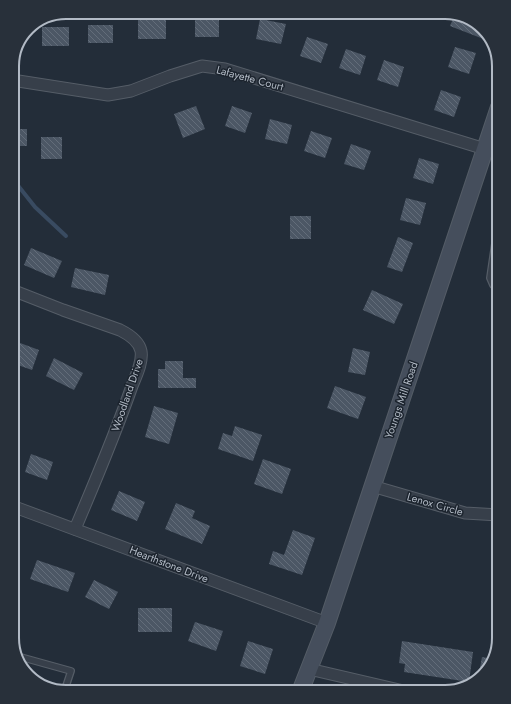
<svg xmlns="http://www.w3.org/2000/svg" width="511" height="704" font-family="Jost,sans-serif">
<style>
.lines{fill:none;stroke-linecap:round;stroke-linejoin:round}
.stream{stroke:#394b61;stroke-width:4}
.building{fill:url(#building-back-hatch)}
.lane-casing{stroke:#555d67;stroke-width:8}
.street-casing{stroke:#555d67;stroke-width:13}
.secondary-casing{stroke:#555d67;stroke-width:18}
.lane{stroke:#373f4a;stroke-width:5.5}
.street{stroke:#373f4a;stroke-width:11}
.secondary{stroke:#454e5c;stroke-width:16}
.labels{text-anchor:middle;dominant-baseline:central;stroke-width:3;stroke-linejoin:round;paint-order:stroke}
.street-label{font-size:11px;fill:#b2bac5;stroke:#1c242e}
.rim{fill:none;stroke:#b2bac5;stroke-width:2}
</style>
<defs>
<pattern id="building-back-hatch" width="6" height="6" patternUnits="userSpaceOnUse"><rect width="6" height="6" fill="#4c5765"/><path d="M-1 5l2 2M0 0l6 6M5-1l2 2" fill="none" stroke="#636d7a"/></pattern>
</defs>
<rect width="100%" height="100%" fill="#232d39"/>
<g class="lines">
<!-- stream -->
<polyline class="stream" points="12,178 35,207 66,236"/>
</g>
<!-- building -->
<g class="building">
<polygon points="455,14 472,19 488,35 486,40 450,26"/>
<rect x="138" y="19" width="28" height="20"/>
<rect x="195" y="19" width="24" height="18"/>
<polygon points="260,19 286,24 281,44 256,39"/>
<rect x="88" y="25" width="25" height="18"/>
<rect x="42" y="27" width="27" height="19"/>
<polygon points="307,37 328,44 321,63 300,56"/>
<polygon points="455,47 476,53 469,74 448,67"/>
<polygon points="346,49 366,56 360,75 339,68"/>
<polygon points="384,60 404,67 398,87 377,80"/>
<polygon points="441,90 461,97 454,117 434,110"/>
<polygon points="196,106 205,129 183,138 174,114"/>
<polygon points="232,106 252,113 245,133 225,126"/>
<polygon points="12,108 20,108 20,129 27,129 27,146 12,146"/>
<polygon points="270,119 292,125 287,144 265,139"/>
<polygon points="311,131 332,138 325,158 304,151"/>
<rect x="41" y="137" width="21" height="22"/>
<polygon points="351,144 371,151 364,170 344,164"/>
<polygon points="419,158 439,164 433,184 413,178"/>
<polygon points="406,198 426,203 420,225 400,220"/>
<rect x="290" y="216" width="21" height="23"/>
<polygon points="398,237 413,243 402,272 387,267"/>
<polygon points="31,248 62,261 54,278 24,265"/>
<polygon points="75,268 109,275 105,295 71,287"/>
<polygon points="372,290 403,304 394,324 363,310"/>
<polygon points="12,340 39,350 32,370 12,363"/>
<polygon points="353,348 370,352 365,375 348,372"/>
<polygon points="54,358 83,373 74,390 46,376"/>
<polygon points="165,361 183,361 183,378 196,378 196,388 158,388 158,369 165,369"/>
<polygon points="335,386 366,397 358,419 327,408"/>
<polygon points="154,406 178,413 169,444 145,437"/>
<polygon points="235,426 262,435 253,461 218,449 223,433 232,436"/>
<polygon points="31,454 53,462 47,480 25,472"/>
<polygon points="263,459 291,469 282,494 254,484"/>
<polygon points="119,491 145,502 137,521 111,510"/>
<polygon points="176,503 195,511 192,518 210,526 202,544 165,529"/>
<polygon points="293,530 315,538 302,575 269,564 273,551 284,555"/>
<rect x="12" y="553" width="2" height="18"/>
<polygon points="37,560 75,573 68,592 30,579"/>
<polygon points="94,580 118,592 109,609 85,597"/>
<rect x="138" y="608" width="34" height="24"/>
<polygon points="195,622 223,631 216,651 188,641"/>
<polygon points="248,641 273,649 265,674 240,666"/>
<polygon points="402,641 473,652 469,682 404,672 405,664 399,663"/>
<polygon points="482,657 493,659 492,665 478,679"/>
</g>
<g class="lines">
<defs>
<g id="lane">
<polyline points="499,287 493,285 490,278 499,216"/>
<polyline points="17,656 71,671 64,692"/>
</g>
<g id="street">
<polyline points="12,80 108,95 131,91 170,76 202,66 225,69 485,149"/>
<path d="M12,290L63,310L120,330C128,334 139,341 141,351C143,362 136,376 132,386C115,435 95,482 75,529"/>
<polyline points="372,486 465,513 499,515"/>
<polyline points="12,506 327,623"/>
<polyline points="309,669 408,692"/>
</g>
<polyline id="secondary" points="300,692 327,623 499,107"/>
</defs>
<!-- lane casing -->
<use href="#lane" class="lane-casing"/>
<!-- street casing -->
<use href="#street" class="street-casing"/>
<!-- secondary casing -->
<use href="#secondary" class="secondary-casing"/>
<!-- lane -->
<use href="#lane" class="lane"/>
<!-- street -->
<use href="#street" class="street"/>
<!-- secondary -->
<use href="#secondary" class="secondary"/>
</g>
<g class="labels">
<!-- street labels -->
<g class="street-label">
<text transform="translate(250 78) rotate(15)">Lafayette Court</text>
<text transform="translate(127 395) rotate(-71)">Woodland Drive</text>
<text transform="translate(401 400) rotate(-71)">Youngs Mill Road</text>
<text transform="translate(435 504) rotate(16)">Lenox Circle</text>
<text transform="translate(169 564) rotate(21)">Hearthstone Drive</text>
</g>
</g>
<!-- crop -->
<path d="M0 0H511V704H0ZM66 19H445A47 47 0 0 1 492 66V638A47 47 0 0 1 445 685H66A47 47 0 0 1 19 638V66A47 47 0 0 1 66 19Z" fill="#28303a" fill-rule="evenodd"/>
<path class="rim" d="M66 19H445A47 47 0 0 1 492 66V638A47 47 0 0 1 445 685H66A47 47 0 0 1 19 638V66A47 47 0 0 1 66 19Z"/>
</svg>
